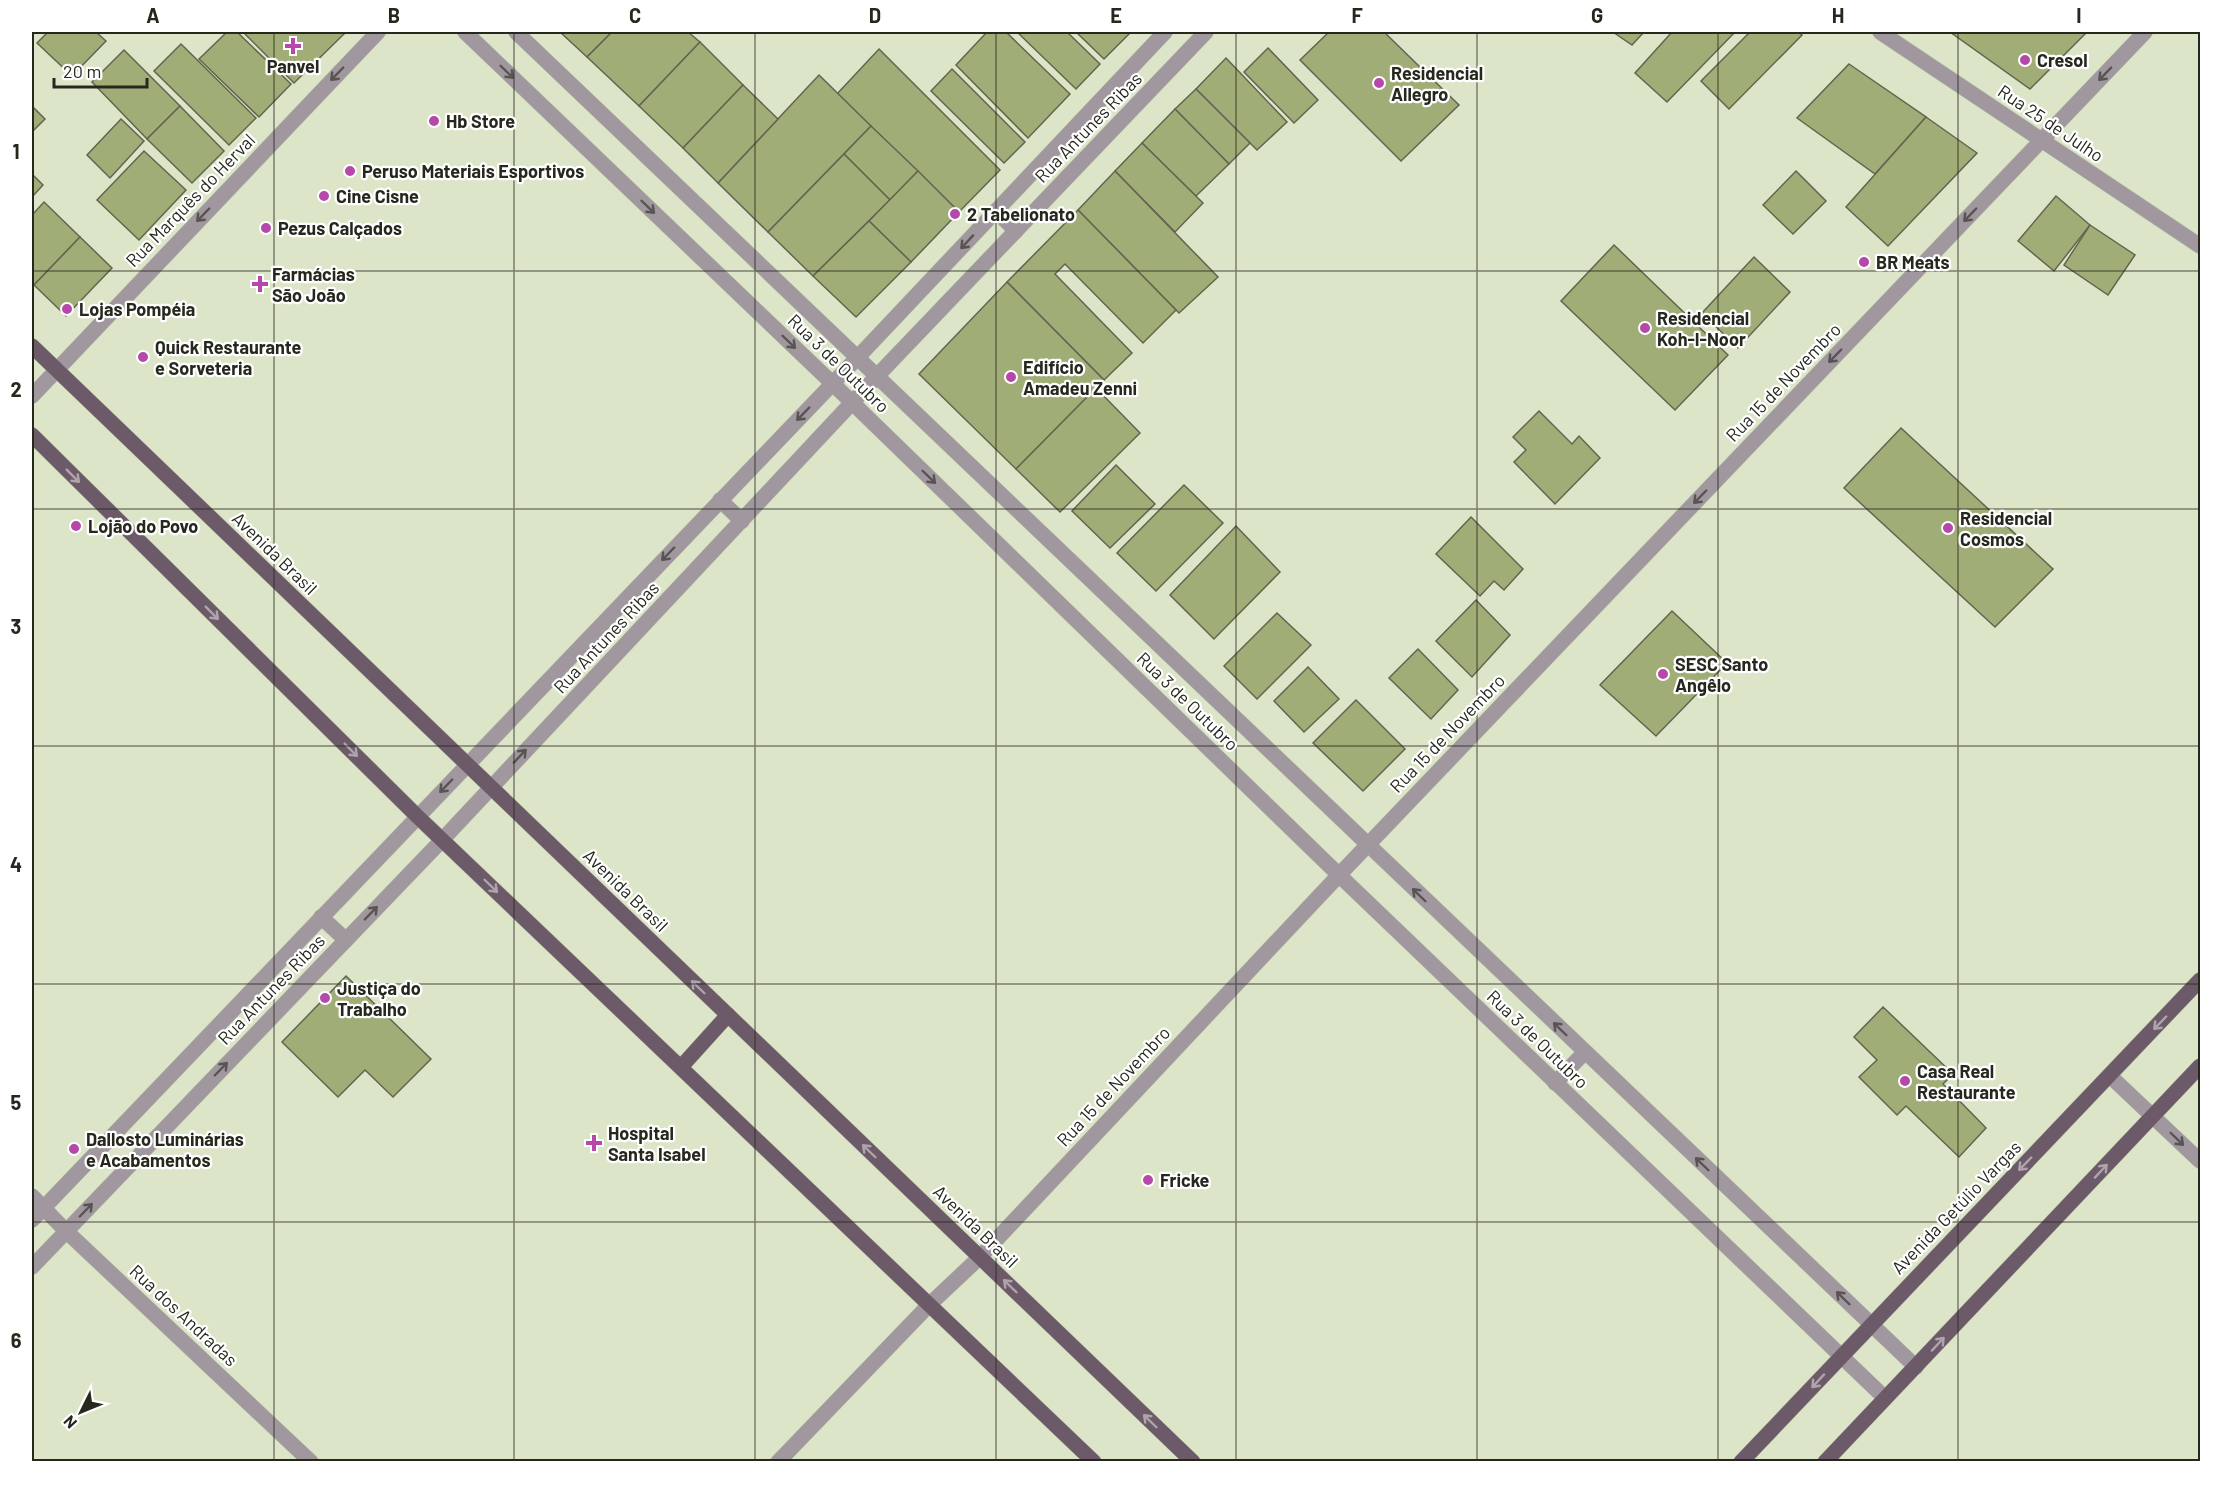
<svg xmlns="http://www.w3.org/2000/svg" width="2232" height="1493" font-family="Barlow,sans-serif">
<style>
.building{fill:#a0ad76;stroke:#60664f;stroke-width:1.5}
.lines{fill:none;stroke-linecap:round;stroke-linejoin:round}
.minor-casing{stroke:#bcc3aa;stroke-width:16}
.major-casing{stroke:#bcc3aa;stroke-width:16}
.minor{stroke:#a1979f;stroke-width:15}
.major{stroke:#6c5a68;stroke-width:15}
.oneway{stroke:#575452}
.oneway2{stroke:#aea4ac}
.grid{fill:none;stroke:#26281e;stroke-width:1.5;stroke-opacity:0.55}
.poi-dot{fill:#b548a8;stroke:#fff;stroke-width:2}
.labels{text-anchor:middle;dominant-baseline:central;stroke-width:4.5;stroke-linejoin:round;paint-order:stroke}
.poi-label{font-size:18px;font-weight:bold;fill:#26281e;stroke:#fff;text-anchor:start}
.street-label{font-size:18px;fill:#26281e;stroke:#fff}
.neatline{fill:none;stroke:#26281e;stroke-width:2}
.grid-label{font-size:20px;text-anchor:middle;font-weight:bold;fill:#26281e}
</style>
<rect width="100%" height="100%" fill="#dde5c9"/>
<!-- building -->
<g class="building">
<polygon points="48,32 96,32 106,41 72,76 37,43"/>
<polygon points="227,32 237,32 291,84 259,117 199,59"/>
<polygon points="243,32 346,32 294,83"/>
<polygon points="560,32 612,32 587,57"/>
<polygon points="612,32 688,32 700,42 639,106 587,57"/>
<polygon points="987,32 1006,32 1070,94 1028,138 956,65"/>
<polygon points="1017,32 1067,32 1100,64 1076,89"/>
<polygon points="1076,32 1131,32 1104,59"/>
<polygon points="1329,32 1384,32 1459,105 1401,161 1300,60"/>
<polygon points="1613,32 1644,32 1632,45"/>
<polygon points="1672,32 1735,32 1667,102 1635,73"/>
<polygon points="1750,32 1798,32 1802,35 1729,109 1701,81"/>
<polygon points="1950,32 2087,32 2030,89"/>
<polygon points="700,42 743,85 683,148 639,106"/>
<polygon points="181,44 256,118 229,145 154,71"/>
<polygon points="1268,48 1318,100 1294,123 1244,72"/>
<polygon points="879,49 1000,170 959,212 837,94"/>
<polygon points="124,50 180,106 147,139 92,82"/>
<polygon points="1226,58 1287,122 1257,150 1196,89"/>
<polygon points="1849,64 1926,117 1875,174 1797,118"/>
<polygon points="952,69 1025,142 1004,163 931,91"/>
<polygon points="819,75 871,126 768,232 718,183"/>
<polygon points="743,85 778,119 718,183 683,148"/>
<polygon points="1196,89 1250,143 1229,164 1175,109"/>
<polygon points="32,106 45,119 32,132"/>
<polygon points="180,106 224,151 192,183 147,139"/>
<polygon points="1175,109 1229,164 1196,196 1142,143"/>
<polygon points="1926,117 1977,153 1888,246 1846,207"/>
<polygon points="121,119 144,141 110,178 87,155"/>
<polygon points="871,126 918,171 890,200 844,154"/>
<polygon points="1142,143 1203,203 1175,232 1115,171"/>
<polygon points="144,151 186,190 139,240 97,200"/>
<polygon points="844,154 890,200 813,276 768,232"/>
<polygon points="918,171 959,212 911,262 869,221"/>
<polygon points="1115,171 1218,277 1179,313 1078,210"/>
<polygon points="1796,171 1826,201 1793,234 1763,205"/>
<polygon points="32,174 43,185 32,197"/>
<polygon points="2056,196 2090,225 2054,271 2018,241"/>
<polygon points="44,202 80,237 34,285 32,283 32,215"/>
<polygon points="1078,210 1176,310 1143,343 1065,264 1055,274 1132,353 1104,380 1007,282"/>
<polygon points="869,221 911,262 856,317 813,276"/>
<polygon points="2090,225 2135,255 2108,295 2064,265"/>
<polygon points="80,237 112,268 66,316 34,285"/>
<polygon points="1614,245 1728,355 1675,410 1561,301"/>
<polygon points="1754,257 1790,292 1738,348 1702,313"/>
<polygon points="1007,282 1104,380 1016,469 919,374"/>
<polygon points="1096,388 1140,433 1060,512 1016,469"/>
<polygon points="1539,411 1572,444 1579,436 1600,458 1555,504 1514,462 1526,450 1513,437"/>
<polygon points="1901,428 2053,569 1995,627 1844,488"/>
<polygon points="1116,465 1155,504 1110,548 1072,511"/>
<polygon points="1184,485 1223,523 1156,591 1117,553"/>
<polygon points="1471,517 1523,569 1504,590 1494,581 1480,596 1436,554"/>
<polygon points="1236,526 1280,572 1214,639 1170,595"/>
<polygon points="1476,600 1510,635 1472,677 1436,641"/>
<polygon points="1672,611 1727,663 1656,736 1600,685"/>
<polygon points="1277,613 1311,645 1257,699 1224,666"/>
<polygon points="1418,649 1458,690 1431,719 1389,678"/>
<polygon points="1308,667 1339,699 1304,732 1274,701"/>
<polygon points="1356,700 1405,749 1363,791 1313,743"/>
<polygon points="346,976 431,1059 393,1097 365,1070 338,1097 282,1042"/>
<polygon points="1883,1007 1953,1074 1943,1084 1986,1128 1959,1157 1906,1106 1897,1115 1859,1077 1877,1060 1854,1037"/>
</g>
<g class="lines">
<defs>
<g id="minor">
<polyline points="465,32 832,383 1339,875 1885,1398"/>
<polyline points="516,32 1916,1367"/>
<polyline points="1880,32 2200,246"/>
<polyline points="996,211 1016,231"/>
<polyline points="32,396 378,32"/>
<polyline points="720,500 742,521"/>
<polyline points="321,917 346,940"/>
<polyline points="2110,1076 2200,1161"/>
<polyline points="1555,1083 1585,1052"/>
<polyline points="32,1196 66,1231 311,1462"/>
<polyline points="32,1220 858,357 1165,32"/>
<polyline points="32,1267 443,839 877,376 1206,32"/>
<polyline points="778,1462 929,1305 980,1257 1339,875 2145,32"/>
</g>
<g id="major">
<polyline points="32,346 1193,1462"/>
<polyline points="32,435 417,816 1094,1462"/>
<polyline points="681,1067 728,1015"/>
<polyline points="1741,1462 2200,980"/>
<polyline points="1825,1462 2200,1066"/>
</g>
</defs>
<!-- minor casing -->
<use href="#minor" class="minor-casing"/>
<!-- major casing -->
<use href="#major" class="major-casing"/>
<!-- minor -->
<use href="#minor" class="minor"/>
<!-- major -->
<use href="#major" class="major"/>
</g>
<!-- one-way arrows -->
<defs><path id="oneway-shaft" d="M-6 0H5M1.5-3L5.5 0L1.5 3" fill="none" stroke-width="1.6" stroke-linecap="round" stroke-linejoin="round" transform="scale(1.5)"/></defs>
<g class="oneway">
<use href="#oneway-shaft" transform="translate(507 72) rotate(44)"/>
<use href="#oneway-shaft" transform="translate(337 74) rotate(134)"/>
<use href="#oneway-shaft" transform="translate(2105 74) rotate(134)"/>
<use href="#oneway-shaft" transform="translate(648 207) rotate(44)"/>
<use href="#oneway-shaft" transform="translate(203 215) rotate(134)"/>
<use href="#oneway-shaft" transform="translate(1970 215) rotate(134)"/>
<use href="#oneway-shaft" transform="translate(967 242) rotate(133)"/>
<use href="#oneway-shaft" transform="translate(789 342) rotate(44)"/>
<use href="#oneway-shaft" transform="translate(1835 356) rotate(134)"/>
<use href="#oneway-shaft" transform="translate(803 414) rotate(134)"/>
<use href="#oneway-shaft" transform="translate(929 477) rotate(44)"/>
<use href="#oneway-shaft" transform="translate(1700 497) rotate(134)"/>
<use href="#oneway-shaft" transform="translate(668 554) rotate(134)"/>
<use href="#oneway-shaft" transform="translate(520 756) rotate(-47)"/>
<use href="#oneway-shaft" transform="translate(446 786) rotate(134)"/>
<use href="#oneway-shaft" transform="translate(1419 895) rotate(-136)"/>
<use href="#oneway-shaft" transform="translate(371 913) rotate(-46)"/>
<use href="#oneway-shaft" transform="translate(1560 1029) rotate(-136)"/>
<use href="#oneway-shaft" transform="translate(221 1069) rotate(-46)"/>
<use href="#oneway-shaft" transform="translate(2177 1139) rotate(44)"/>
<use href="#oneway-shaft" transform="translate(1702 1164) rotate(-136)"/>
<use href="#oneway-shaft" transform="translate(86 1210) rotate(-46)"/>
<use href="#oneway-shaft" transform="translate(1843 1298) rotate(-136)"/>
</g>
<g class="oneway2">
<use href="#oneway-shaft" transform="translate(73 476) rotate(45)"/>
<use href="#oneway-shaft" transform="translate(212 613) rotate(45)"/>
<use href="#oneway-shaft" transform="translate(351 750) rotate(45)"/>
<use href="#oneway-shaft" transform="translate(491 886) rotate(44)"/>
<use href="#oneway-shaft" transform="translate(698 987) rotate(-136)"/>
<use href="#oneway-shaft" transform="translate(2160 1023) rotate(134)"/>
<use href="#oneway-shaft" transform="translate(869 1151) rotate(-136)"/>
<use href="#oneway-shaft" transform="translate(2025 1164) rotate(134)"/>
<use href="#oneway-shaft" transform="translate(2101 1171) rotate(-47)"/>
<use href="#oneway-shaft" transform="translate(1010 1286) rotate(-136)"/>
<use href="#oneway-shaft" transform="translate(1938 1344) rotate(-47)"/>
<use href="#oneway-shaft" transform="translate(1818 1381) rotate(133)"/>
<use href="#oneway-shaft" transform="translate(1150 1421) rotate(-136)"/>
</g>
<!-- grid -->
<path class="grid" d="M274,32V1462M514,32V1462M755,32V1462M996,32V1462M1236,32V1462M1477,32V1462M1718,32V1462M1958,32V1462M32,271H2200M32,509H2200M32,746H2200M32,984H2200M32,1222H2200"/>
<!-- markers -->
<g class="poi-dot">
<path d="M290 37h6v6h6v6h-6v6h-6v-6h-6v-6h6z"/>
<circle cx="2025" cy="60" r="6"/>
<circle cx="1379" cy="83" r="6"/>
<circle cx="434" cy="121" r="6"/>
<circle cx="350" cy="171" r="6"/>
<circle cx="324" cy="196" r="6"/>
<circle cx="955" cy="214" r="6"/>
<circle cx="266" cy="228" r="6"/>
<circle cx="1864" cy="262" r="6"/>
<path d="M257 275h6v6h6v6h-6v6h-6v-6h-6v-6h6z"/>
<circle cx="67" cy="309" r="6"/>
<circle cx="1645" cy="328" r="6"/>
<circle cx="143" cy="357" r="6"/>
<circle cx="1011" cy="377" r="6"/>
<circle cx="76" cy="526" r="6"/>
<circle cx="1948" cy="528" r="6"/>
<circle cx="1663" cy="674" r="6"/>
<circle cx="325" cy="998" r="6"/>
<circle cx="1905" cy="1081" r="6"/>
<path d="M591 1134h6v6h6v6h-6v6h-6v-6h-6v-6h6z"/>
<circle cx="74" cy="1149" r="6"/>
<circle cx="1148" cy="1180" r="6"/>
</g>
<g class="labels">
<!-- poi labels -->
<g class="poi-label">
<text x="2037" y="60">Cresol</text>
<text x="293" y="66" text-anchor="middle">Panvel</text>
<text x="1391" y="73">Residencial<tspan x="1391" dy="21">Allegro</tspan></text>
<text x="446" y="121">Hb Store</text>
<text x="362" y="171">Peruso Materiais Esportivos</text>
<text x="336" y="196">Cine Cisne</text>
<text x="967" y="214">2 Tabelionato</text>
<text x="278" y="228">Pezus Calçados</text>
<text x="1876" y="262">BR Meats</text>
<text x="272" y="274">Farmácias<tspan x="272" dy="21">São João</tspan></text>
<text x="79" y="309">Lojas Pompéia</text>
<text x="1657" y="318">Residencial<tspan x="1657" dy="21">Koh-I-Noor</tspan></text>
<text x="155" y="347">Quick Restaurante<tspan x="155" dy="21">e Sorveteria</tspan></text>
<text x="1023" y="367">Edifício<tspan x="1023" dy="21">Amadeu Zenni</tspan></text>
<text x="1960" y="518">Residencial<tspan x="1960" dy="21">Cosmos</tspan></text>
<text x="88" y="526">Lojão do Povo</text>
<text x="1675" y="664">SESC Santo<tspan x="1675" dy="21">Angêlo</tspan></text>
<text x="337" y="988">Justiça do<tspan x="337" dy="21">Trabalho</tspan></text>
<text x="1917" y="1071">Casa Real<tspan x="1917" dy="21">Restaurante</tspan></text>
<text x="608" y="1133">Hospital<tspan x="608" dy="21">Santa Isabel</tspan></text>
<text x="86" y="1139">Dallosto Luminárias<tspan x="86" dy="21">e Acabamentos</tspan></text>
<text x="1160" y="1180">Fricke</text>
</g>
<!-- street labels -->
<g class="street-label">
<text transform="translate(2051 123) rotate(34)">Rua 25 de Julho</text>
<text transform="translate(1088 127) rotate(-46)">Rua Antunes Ribas</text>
<text transform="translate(190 200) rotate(-46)">Rua Marquês do Herval</text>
<text transform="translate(839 363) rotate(44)">Rua 3 de Outubro</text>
<text transform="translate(1783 382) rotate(-46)">Rua 15 de Novembro</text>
<text transform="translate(275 553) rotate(44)">Avenida Brasil</text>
<text transform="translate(606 637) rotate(-47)">Rua Antunes Ribas</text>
<text transform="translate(1188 701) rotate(44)">Rua 3 de Outubro</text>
<text transform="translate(1447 733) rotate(-46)">Rua 15 de Novembro</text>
<text transform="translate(626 890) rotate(44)">Avenida Brasil</text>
<text transform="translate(271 989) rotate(-46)">Rua Antunes Ribas</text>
<text transform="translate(1538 1039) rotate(44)">Rua 3 de Outubro</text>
<text transform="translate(1113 1086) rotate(-47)">Rua 15 de Novembro</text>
<text transform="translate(1956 1207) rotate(-46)">Avenida Getúlio Vargas</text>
<text transform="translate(976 1226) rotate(44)">Avenida Brasil</text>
<text transform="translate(184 1315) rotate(43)">Rua dos Andradas</text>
</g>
</g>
<!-- border -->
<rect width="2232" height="1493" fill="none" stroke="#ffffff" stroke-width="66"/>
<!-- north arrow -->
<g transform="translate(81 1412) rotate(227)" stroke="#ffffff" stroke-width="4.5" paint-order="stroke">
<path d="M0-4.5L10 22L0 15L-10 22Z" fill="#26281e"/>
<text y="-9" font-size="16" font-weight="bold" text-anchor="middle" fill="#26281e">N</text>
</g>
<!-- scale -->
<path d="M54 78v9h93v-9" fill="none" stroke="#26281e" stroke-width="3"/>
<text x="63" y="78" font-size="18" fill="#26281e" stroke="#ffffff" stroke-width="4.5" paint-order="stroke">20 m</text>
<rect x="33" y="33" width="2166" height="1427" class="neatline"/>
<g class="grid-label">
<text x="153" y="23">A</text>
<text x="394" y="23">B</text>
<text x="635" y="23">C</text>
<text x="875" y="23">D</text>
<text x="1116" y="23">E</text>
<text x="1357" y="23">F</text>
<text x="1597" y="23">G</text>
<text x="1838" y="23">H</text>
<text x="2079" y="23">I</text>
<text x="16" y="159">1</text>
<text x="16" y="397">2</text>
<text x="16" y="634">3</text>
<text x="16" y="872">4</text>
<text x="16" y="1110">5</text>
<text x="16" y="1348">6</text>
</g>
</svg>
